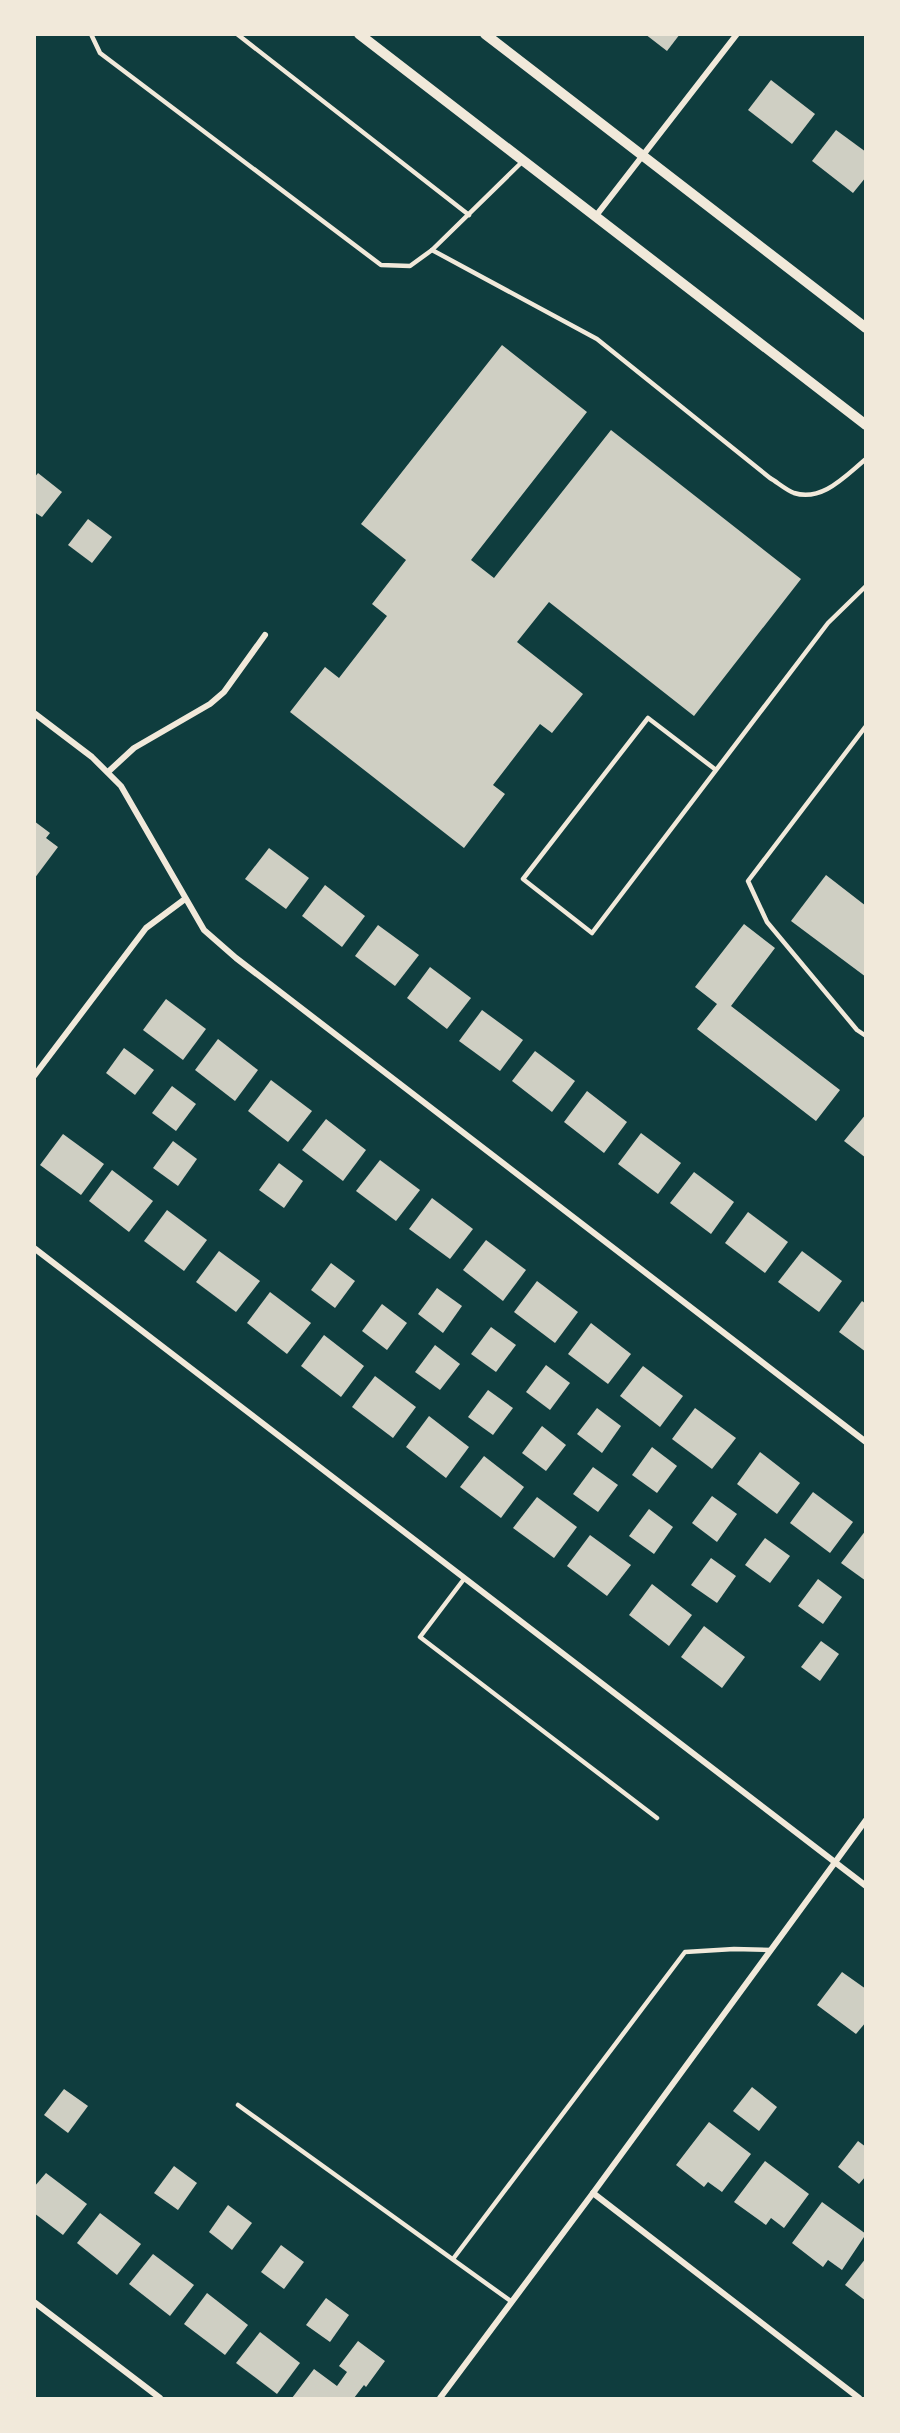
<svg xmlns="http://www.w3.org/2000/svg" width="900" height="2433" font-family="'DM Sans',sans-serif">
<style>
.building{fill:#cfcfc3}
.lines{fill:none;stroke-linecap:round;stroke-linejoin:round}
.service{stroke:#f1e9da;stroke-width:4.5}
.minor{stroke:#f1e9da;stroke-width:6}
.tertiary{stroke:#f1e9da;stroke-width:10}
</style>
<rect width="100%" height="100%" fill="#0f3d3e"/>
<!-- building -->
<g class="building">
<polygon points="645,34 680,34 667,51"/>
<polygon points="771,80 815,114 792,144 748,110"/>
<polygon points="836,130 866,152 866,177 853,193 812,161"/>
<polygon points="502,345 587,412 471,560 494,578 611,430 801,579 694,716 549,602 517,642 583,694 552,733 540,724 493,785 505,794 464,848 290,712 325,667 339,678 387,616 372,604 406,560 361,524"/>
<polygon points="38,473 62,492 42,517 34,512 34,478"/>
<polygon points="88,519 112,537 92,563 68,545"/>
<polygon points="34,821 50,833 46,838 58,847 34,879"/>
<polygon points="269,848 309,878 286,909 245,879"/>
<polygon points="826,875 866,906 866,977 791,921"/>
<polygon points="325,885 365,916 342,947 302,916"/>
<polygon points="744,924 775,948 731,1006 840,1090 816,1121 697,1029 717,1004 695,987"/>
<polygon points="378,925 419,955 395,986 355,956"/>
<polygon points="430,967 471,998 447,1029 407,998"/>
<polygon points="166,999 206,1029 183,1060 143,1030"/>
<polygon points="482,1010 523,1040 500,1071 459,1041"/>
<polygon points="218,1039 258,1070 235,1101 195,1070"/>
<polygon points="124,1048 154,1070 135,1095 106,1073"/>
<polygon points="535,1051 575,1081 552,1112 512,1081"/>
<polygon points="271,1080 312,1111 288,1142 248,1111"/>
<polygon points="172,1086 196,1104 176,1131 152,1113"/>
<polygon points="587,1091 627,1122 604,1153 564,1122"/>
<polygon points="866,1114 866,1158 844,1141"/>
<polygon points="326,1119 366,1150 343,1181 302,1150"/>
<polygon points="641,1133 681,1163 658,1194 618,1164"/>
<polygon points="63,1134 104,1164 81,1195 40,1165"/>
<polygon points="173,1141 197,1159 178,1186 153,1168"/>
<polygon points="380,1160 420,1190 396,1221 356,1191"/>
<polygon points="279,1163 303,1181 284,1208 259,1190"/>
<polygon points="112,1170 153,1201 129,1232 89,1201"/>
<polygon points="694,1172 734,1202 711,1234 670,1203"/>
<polygon points="432,1198 473,1229 450,1259 409,1229"/>
<polygon points="167,1210 207,1240 184,1271 144,1241"/>
<polygon points="748,1212 788,1242 765,1273 725,1243"/>
<polygon points="486,1240 526,1270 503,1301 463,1270"/>
<polygon points="219,1251 260,1281 236,1312 196,1282"/>
<polygon points="802,1251 842,1281 819,1312 778,1282"/>
<polygon points="331,1263 355,1281 335,1308 311,1290"/>
<polygon points="537,1281 578,1312 555,1343 514,1312"/>
<polygon points="437,1288 462,1306 443,1333 418,1314"/>
<polygon points="270,1292 311,1323 287,1354 247,1323"/>
<polygon points="862,1301 866,1304 866,1352 839,1332"/>
<polygon points="382,1304 407,1323 387,1350 362,1331"/>
<polygon points="591,1323 631,1354 608,1384 568,1354"/>
<polygon points="491,1327 516,1345 496,1372 471,1354"/>
<polygon points="324,1335 364,1366 341,1397 301,1366"/>
<polygon points="435,1345 460,1364 440,1390 415,1372"/>
<polygon points="546,1365 570,1383 550,1410 526,1392"/>
<polygon points="643,1366 683,1396 660,1427 620,1396"/>
<polygon points="375,1376 416,1407 393,1438 352,1407"/>
<polygon points="488,1390 513,1408 493,1435 468,1417"/>
<polygon points="597,1408 621,1426 602,1453 577,1434"/>
<polygon points="695,1408 736,1438 712,1469 672,1439"/>
<polygon points="429,1416 469,1447 446,1478 406,1447"/>
<polygon points="542,1426 566,1445 546,1471 522,1453"/>
<polygon points="652,1447 677,1466 657,1493 632,1475"/>
<polygon points="760,1452 800,1483 777,1514 737,1484"/>
<polygon points="484,1456 524,1487 501,1518 460,1487"/>
<polygon points="593,1467 618,1485 598,1512 573,1494"/>
<polygon points="813,1492 853,1522 830,1553 790,1523"/>
<polygon points="712,1496 737,1514 717,1542 692,1523"/>
<polygon points="537,1497 577,1527 554,1558 513,1528"/>
<polygon points="649,1509 673,1527 654,1554 629,1536"/>
<polygon points="866,1530 866,1581 841,1563"/>
<polygon points="590,1535 631,1565 607,1596 567,1566"/>
<polygon points="765,1538 790,1556 770,1583 745,1565"/>
<polygon points="711,1558 736,1576 717,1603 691,1585"/>
<polygon points="818,1579 842,1597 823,1624 798,1606"/>
<polygon points="652,1584 692,1615 669,1646 629,1615"/>
<polygon points="704,1626 745,1657 722,1688 681,1657"/>
<polygon points="821,1641 839,1654 820,1681 801,1667"/>
<polygon points="842,1972 866,1989 866,2022 856,2034 817,2005"/>
<polygon points="752,2087 777,2107 759,2131 733,2111"/>
<polygon points="64,2089 88,2106 68,2133 44,2115"/>
<polygon points="709,2122 751,2154 722,2192 708,2182 704,2187 676,2165"/>
<polygon points="858,2141 866,2147 866,2176 859,2184 838,2167"/>
<polygon points="765,2161 809,2194 784,2228 771,2218 766,2225 734,2202"/>
<polygon points="174,2166 197,2183 178,2210 154,2193"/>
<polygon points="46,2173 87,2204 63,2235 34,2213 34,2187"/>
<polygon points="822,2202 866,2234 842,2270 828,2260 823,2267 792,2243"/>
<polygon points="228,2205 252,2223 232,2250 209,2232"/>
<polygon points="100,2213 141,2244 117,2275 77,2243"/>
<polygon points="281,2245 304,2262 284,2289 261,2272"/>
<polygon points="153,2254 194,2285 170,2316 129,2284"/>
<polygon points="866,2258 866,2301 845,2285"/>
<polygon points="207,2293 248,2325 225,2355 184,2324"/>
<polygon points="326,2298 349,2315 330,2342 306,2325"/>
<polygon points="260,2332 300,2363 277,2394 236,2363"/>
<polygon points="358,2341 385,2361 366,2387 364,2385 354,2398 292,2398 314,2369 337,2386 347,2372 339,2366"/>
</g>
<g class="lines">
<!-- service -->
<g class="service">
<polyline points="91,34 100,53 381,265 410,266 432,250 522,162"/>
<polyline points="237,34 469,215"/>
<path d="M432,250L597,339L770,478C777,482 786,490 794,493C823,502 846,475 866,459"/>
<polyline points="866,726 748,881 767,922 857,1030 866,1036"/>
<polyline points="716,770 648,718 523,879 592,933 828,623 866,586"/>
<polyline points="464,1579 420,1637 657,1818"/>
<polyline points="238,2105 512,2302"/>
<polyline points="453,2259 685,1952 734,1949 771,1950"/>
</g>
<!-- minor -->
<g class="minor">
<polyline points="595,217 737,34"/>
<polyline points="34,713 92,757 121,786 204,930 236,958 866,1442"/>
<polyline points="108,772 134,748 210,704 224,692 265,635"/>
<polyline points="34,1076 146,928 185,899"/>
<polyline points="34,1248 866,1886"/>
<polyline points="593,2193 859,2398"/>
<polyline points="34,2302 160,2398"/>
<polyline points="440,2398 593,2193 866,1820"/>
</g>
<!-- tertiary -->
<g class="tertiary">
<polyline points="359,34 866,425"/>
<polyline points="485,34 866,328"/>
</g>
</g>
<!-- border -->
<rect width="900" height="2433" fill="none" stroke="#f1e9da" stroke-width="72"/>
</svg>
